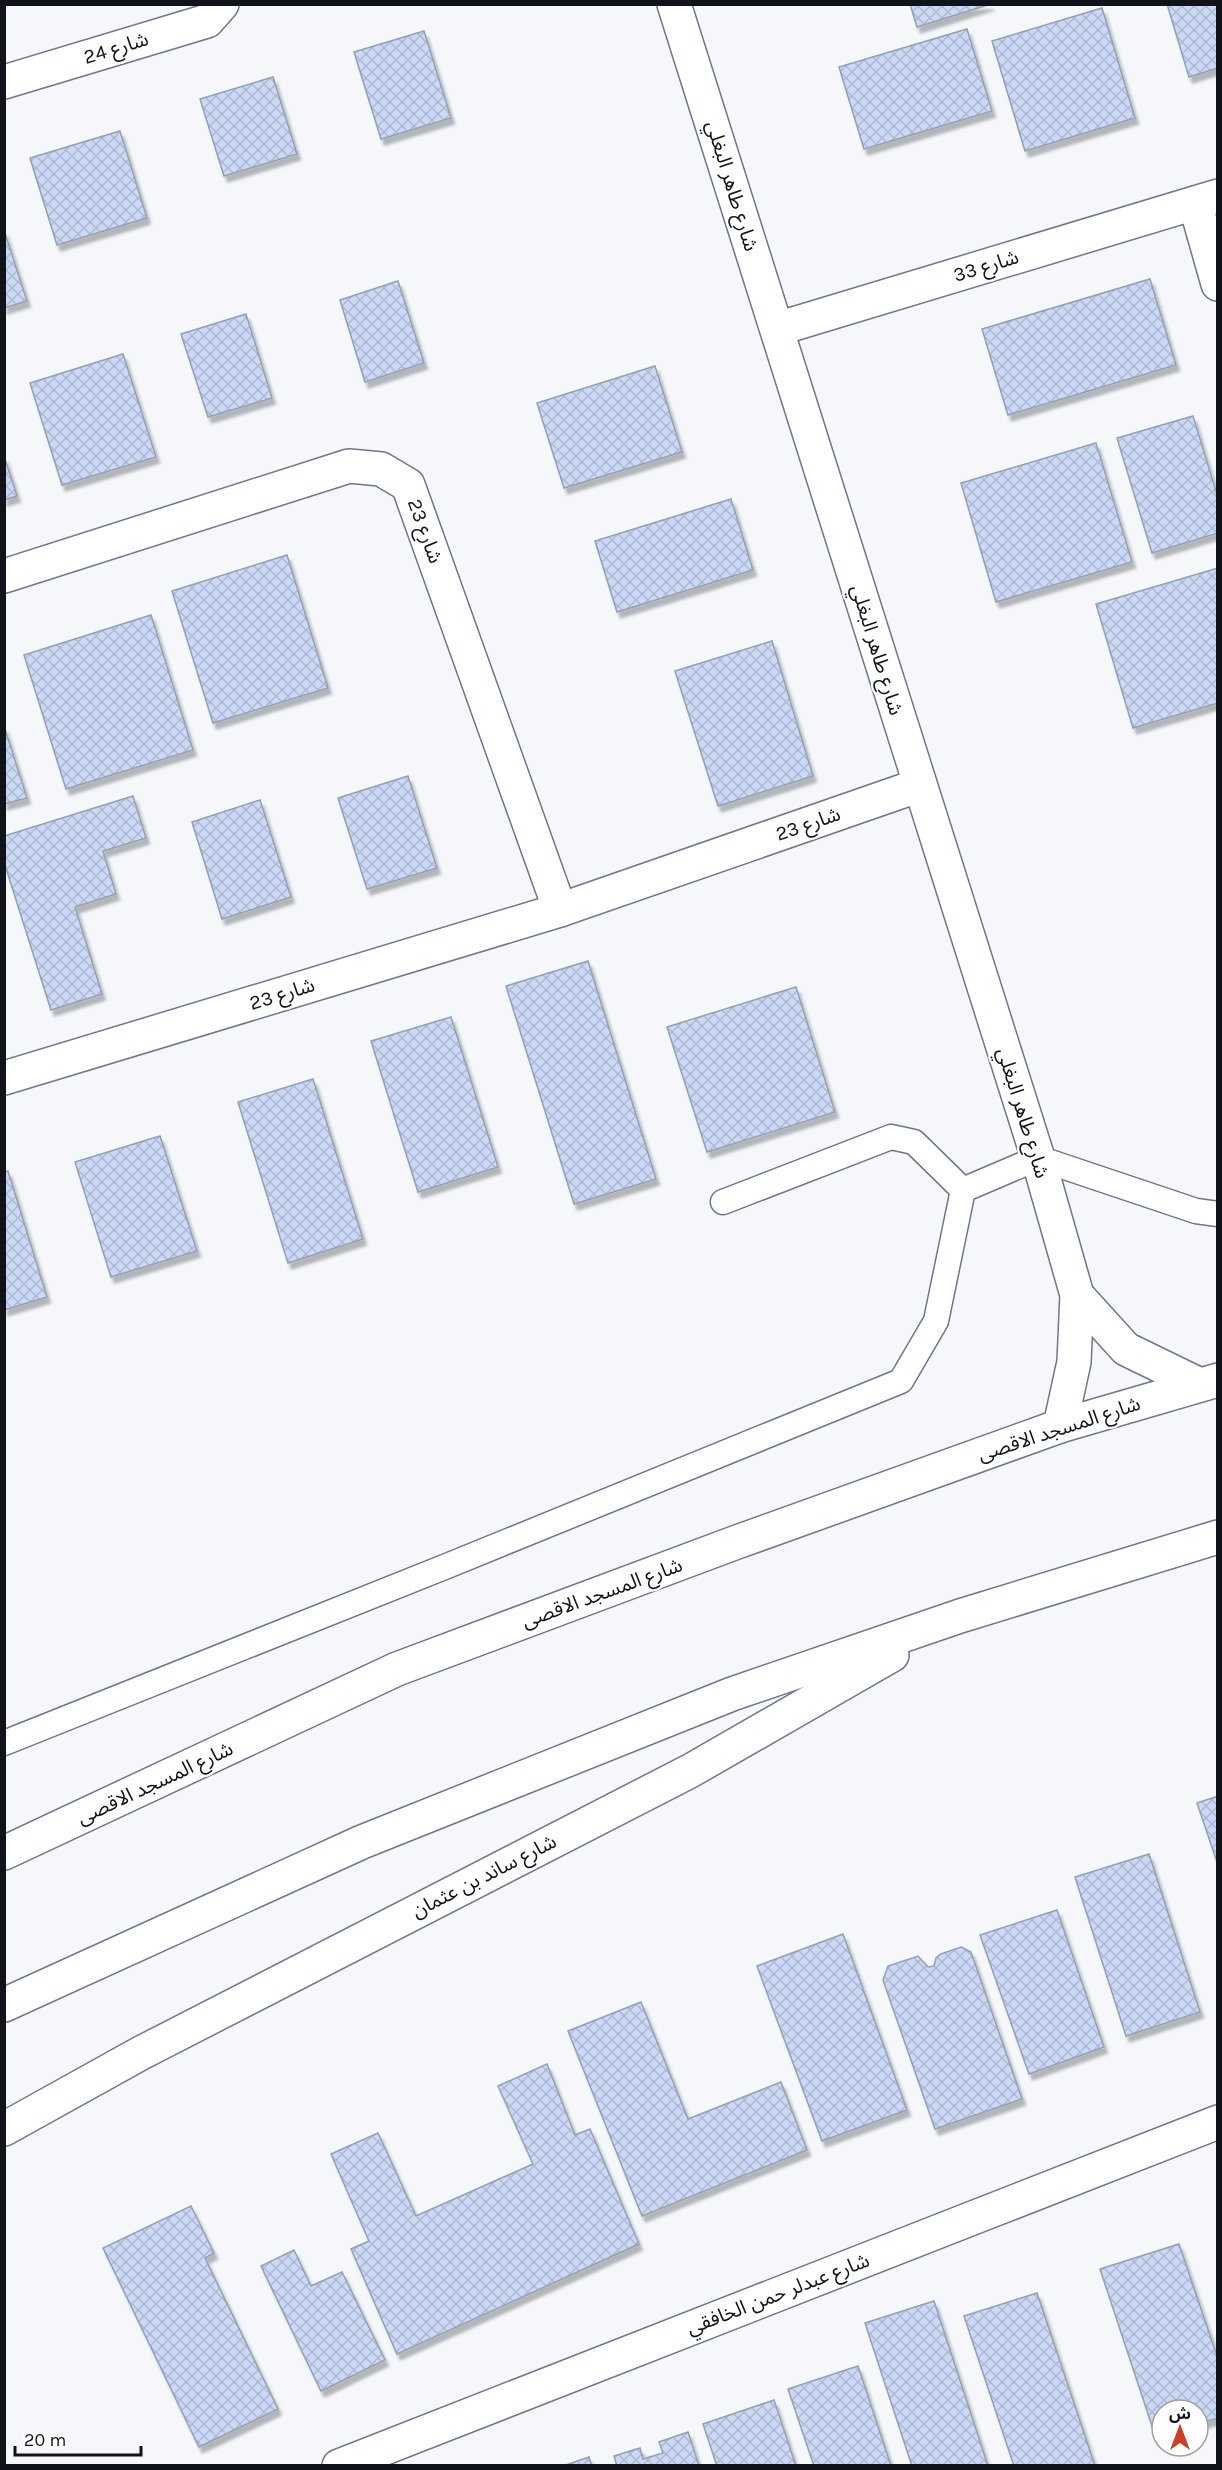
<svg xmlns="http://www.w3.org/2000/svg" width="1222" height="2470" font-family="Karla,'Noto Sans Arabic',sans-serif">
<style>
.building{fill:url(#building-cross-hatch);stroke:#959fb2;stroke-width:1.5;filter:url(#shadow)}
.lines{fill:none;stroke-linecap:round;stroke-linejoin:round}
.lane-casing{stroke:#6e7789;stroke-width:27}
.street-casing{stroke:#6e7789;stroke-width:36}
.secondary-casing{stroke:#6e7789;stroke-width:36}
.lane{stroke:#fff;stroke-width:24}
.street{stroke:#fff;stroke-width:33}
.secondary{stroke:#fff;stroke-width:33}
.labels{text-anchor:middle;dominant-baseline:central;stroke-width:4.5;stroke-linejoin:round;paint-order:stroke}
.street-label{font-size:20px;fill:#10131a;stroke:#fff}
</style>
<defs>
<pattern id="building-cross-hatch" width="8" height="8" patternUnits="userSpaceOnUse" patternTransform="scale(1.5)"><rect width="8" height="8" fill="#cbd9f6"/><path d="M0 0l8 8M0 8l8-8" fill="none" stroke="#adb9d2"/></pattern>
<filter id="shadow"><feDropShadow dx="3.5" dy="6" stdDeviation="1.5" flood-color="#0004"/></filter>
</defs>
<rect width="100%" height="100%" fill="#f5f7fb"/>
<!-- building -->
<g class="building">
<polygon points="910,4 991,4 917,27"/>
<polygon points="1167,4 1218,4 1218,68 1189,77"/>
<polygon points="1102,8 1135,118 1025,151 992,41"/>
<polygon points="967,29 992,111 864,149 839,67"/>
<polygon points="424,31 451,118 381,139 354,52"/>
<polygon points="273,77 297,154 224,176 200,99"/>
<polygon points="120,131 147,218 57,245 30,158"/>
<polygon points="4,230 27,301 4,308"/>
<polygon points="1150,279 1176,365 1008,415 982,329"/>
<polygon points="398,281 424,363 365,382 340,300"/>
<polygon points="246,314 272,398 208,417 181,334"/>
<polygon points="123,354 156,457 62,485 30,383"/>
<polygon points="655,366 682,452 564,488 537,403"/>
<polygon points="1193,416 1218,498 1218,533 1152,553 1117,438"/>
<polygon points="1096,443 1132,562 996,602 961,483"/>
<polygon points="4,456 17,496 4,500"/>
<polygon points="731,499 753,570 617,612 595,541"/>
<polygon points="287,555 328,688 213,723 172,591"/>
<polygon points="1218,568 1218,703 1133,728 1096,604"/>
<polygon points="151,615 193,750 66,789 24,655"/>
<polygon points="772,641 813,776 718,806 675,671"/>
<polygon points="4,726 27,798 4,804"/>
<polygon points="408,776 437,868 367,889 338,798"/>
<polygon points="133,796 146,838 103,851 116,894 75,907 102,994 51,1010 4,862 4,836"/>
<polygon points="260,800 291,897 222,919 192,822"/>
<polygon points="588,961 656,1179 574,1204 506,986"/>
<polygon points="796,987 835,1112 707,1152 667,1027"/>
<polygon points="451,1017 498,1167 418,1192 371,1041"/>
<polygon points="313,1079 363,1239 288,1263 238,1102"/>
<polygon points="160,1136 197,1251 111,1277 75,1162"/>
<polygon points="8,1171 47,1297 4,1310 4,1172"/>
<polygon points="1218,1796 1218,1865 1197,1803"/>
<polygon points="1149,1854 1200,2012 1126,2036 1075,1877"/>
<polygon points="1057,1910 1104,2047 1029,2074 980,1935"/>
<polygon points="843,1934 907,2110 822,2141 757,1966"/>
<polygon points="961,1947 971,1952 1022,2099 935,2129 883,1980 888,1966 918,1956 928,1967 934,1966 936,1958 941,1954"/>
<polygon points="641,2002 688,2119 781,2082 807,2150 642,2216 568,2031"/>
<polygon points="547,2064 575,2135 590,2129 639,2244 397,2354 351,2249 369,2241 331,2154 378,2133 416,2216 533,2164 498,2086"/>
<polygon points="191,2206 214,2253 205,2258 278,2409 199,2447 103,2248"/>
<polygon points="1179,2244 1218,2359 1218,2418 1198,2424 1198,2410 1162,2410 1162,2436 1156,2438 1100,2269"/>
<polygon points="294,2250 311,2286 342,2272 385,2360 321,2391 261,2266"/>
<polygon points="1037,2293 1095,2466 1014,2466 964,2316"/>
<polygon points="934,2301 988,2466 912,2466 865,2323"/>
<polygon points="858,2366 891,2466 814,2466 788,2389"/>
<polygon points="774,2400 796,2466 717,2466 703,2424"/>
<polygon points="688,2432 699,2466 617,2466 614,2456 640,2448 643,2459 663,2453 659,2442"/>
<polygon points="589,2457 592,2466 563,2466"/>
</g>
<g class="lines">
<defs>
<g id="lane">
<polyline points="723,1202 891,1137 914,1142 963,1190"/>
<polyline points="4,1743 447,1566 901,1381 936,1321 963,1190 1038,1158 1196,1211 1218,1214"/>
</g>
<g id="street">
<polyline points="4,82 207,21 222,4"/>
<polyline points="1195,203 1218,284"/>
<polyline points="777,329 1218,196"/>
<polyline points="4,576 349,466 381,469 408,485 560,910"/>
<polyline points="4,1078 560,910 920,785"/>
<polyline points="339,2466 1218,2122"/>
</g>
<g id="secondary">
<polyline points="674,4 1038,1158 1077,1295 1074,1362 1060,1426"/>
<polyline points="1077,1295 1126,1349 1200,1385"/>
<polyline points="4,1853 397,1669 737,1542 1060,1426 1218,1380"/>
<polyline points="4,2005 362,1842 732,1694 960,1616 1218,1537"/>
<polyline points="4,2129 141,2053 690,1771 892,1655"/>
</g>
</defs>
<!-- lane casing -->
<use href="#lane" class="lane-casing"/>
<!-- street casing -->
<use href="#street" class="street-casing"/>
<!-- secondary casing -->
<use href="#secondary" class="secondary-casing"/>
<!-- lane -->
<use href="#lane" class="lane"/>
<!-- street -->
<use href="#street" class="street"/>
<!-- secondary -->
<use href="#secondary" class="secondary"/>
</g>
<g class="labels">
<!-- street labels -->
<g class="street-label">
<text transform="translate(116 48) rotate(-17)">شارع 24</text>
<text transform="translate(732 186) rotate(73)">شارع طاهر البغلي</text>
<text transform="translate(986 266) rotate(-17)">شارع 33</text>
<text transform="translate(425 531) rotate(70)">شارع 23</text>
<text transform="translate(877 650) rotate(73)">شارع طاهر البغلي</text>
<text transform="translate(808 824) rotate(-19)">شارع 23</text>
<text transform="translate(282 994) rotate(-17)">شارع 23</text>
<text transform="translate(1023 1113) rotate(73)">شارع طاهر البغلي</text>
<text transform="translate(1059 1429) rotate(-18)">شارع المسجد الاقصى</text>
<text transform="translate(602 1593) rotate(-20)">شارع المسجد الاقصى</text>
<text transform="translate(155 1783) rotate(-25)">شارع المسجد الاقصى</text>
<text transform="translate(484 1876) rotate(-27)">شارع ساند بن عثمان</text>
<text transform="translate(778 2294) rotate(-21)">شارع عبدلر حمن الخافقي</text>
</g>
</g>
<!-- border -->
<rect width="1222" height="2470" fill="none" stroke="#10131a" stroke-width="12"/>
<!-- north arrow -->
<g transform="translate(1180 2428)"><circle r="28" fill="#ffffff" stroke="#9fa1a3" stroke-width="1.5"/>
<path d="M0-4.5L10 22L0 15L-10 22Z" fill="#cb4027"/>
<text y="-9" font-size="16" font-weight="bold" text-anchor="middle" fill="#10131a">ش</text>
</g>
<!-- scale -->
<path d="M15 2446v9h126v-9" fill="none" stroke="#10131a" stroke-width="3"/>
<text x="24" y="2446" font-size="18" fill="#10131a" stroke="#ffffff" stroke-width="4.5" paint-order="stroke">20 m</text>
</svg>
